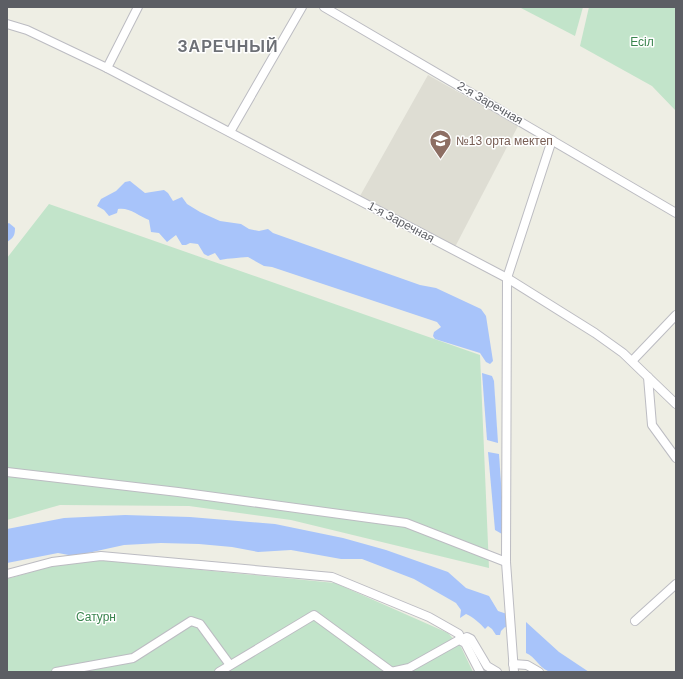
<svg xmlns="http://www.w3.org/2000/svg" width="683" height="679" font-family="Arial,sans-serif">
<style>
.education{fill:#deddd3}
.green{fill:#c2e4ca}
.water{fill:#a8c4fa}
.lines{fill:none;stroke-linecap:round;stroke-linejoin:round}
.minor-casing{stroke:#bcbcc2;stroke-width:10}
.minor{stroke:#fff;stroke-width:8}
.labels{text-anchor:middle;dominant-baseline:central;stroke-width:3;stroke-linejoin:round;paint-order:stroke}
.park-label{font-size:12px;fill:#3b854f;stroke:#fff}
.street-label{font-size:12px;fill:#5c5e64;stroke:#fff}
.education-label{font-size:12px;fill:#785e54;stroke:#fff;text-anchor:start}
.district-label{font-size:16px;font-weight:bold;letter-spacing:1px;fill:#6d7076;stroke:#fff}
</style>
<rect width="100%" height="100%" fill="#eeeee4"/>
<!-- education -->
<polygon class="education" points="428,75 518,126 455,247 360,196"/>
<!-- green -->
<g class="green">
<polygon points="519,7 583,7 575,36"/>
<polygon points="589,7 676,7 676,111 652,86 580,46"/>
<polygon points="49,204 480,355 489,568 291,520 189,506 60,505 7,520 7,258"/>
<polygon points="99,560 335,583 448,633 461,647 473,672 7,672 7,579 53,566"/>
</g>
<!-- water -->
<g class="water">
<path d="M130,181L145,193L164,190L168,193L173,201L182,197L187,204L200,212L220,221L241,224L249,229L259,231L268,229L273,233L420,285L436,288L481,309L486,316L493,361L490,364L486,362L480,353L435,339L433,336L434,332L441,327L437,322L272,267L264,266L248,257C238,258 230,258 220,260L215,253L208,256L204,254L198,244L190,243L186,245H182L176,235L167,242L159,233L151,232L149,220C139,216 129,207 118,209L117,213L109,216L104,210L97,206L101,199L116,191L125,182Z"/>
<path d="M9,223L15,228C15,236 13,238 7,242V224Z"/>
<polygon points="482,373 492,376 494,381 498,443 487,440"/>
<polygon points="488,452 499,454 504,526 502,534 495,530"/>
<path d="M125,515L190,517L275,524L343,538L386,550L448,572L466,588L489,596L498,611L507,614L508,628L505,627L501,631L500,635H496L492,629L488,626L485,629C480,623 473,617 466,614L460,618L461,610L456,603L414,579L362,559H341L291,550L258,552L232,547L199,544L161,543L124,545L74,556L58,553L7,563V529L64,518Z"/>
<path d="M526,622L559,652L589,672C580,672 555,675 548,671C538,667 536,657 526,653Z"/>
</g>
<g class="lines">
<defs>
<g id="minor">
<polyline points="324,7 676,213"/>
<polyline points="7,24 27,30 107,68 507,278 595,333 623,353 676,404"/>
<polyline points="107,68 138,7"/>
<polyline points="230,132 302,7"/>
<polyline points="633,360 676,315"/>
<polyline points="648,377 652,425 676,458"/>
<polyline points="7,472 178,492 406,523 506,562"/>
<polyline points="7,574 52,562 101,556 332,577 429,617 459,634 460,640 467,637 471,639 487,666 497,672"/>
<polyline points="635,621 676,584"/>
<polyline points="513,664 527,665 539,672"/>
<polyline points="56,672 133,658 191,621 200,624 230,665"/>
<polyline points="219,672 314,615 392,672"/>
<polyline points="391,672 409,668 459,640 465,643 480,672"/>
<polyline points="514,672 506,562 507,278 552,140"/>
</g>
</defs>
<!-- minor casing -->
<use href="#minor" class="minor-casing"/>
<!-- minor -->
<use href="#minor" class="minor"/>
</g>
<!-- icons -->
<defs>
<symbol id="school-pin" viewBox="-11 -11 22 30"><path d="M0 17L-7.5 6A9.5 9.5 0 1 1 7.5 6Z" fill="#8d6e63" stroke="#fff"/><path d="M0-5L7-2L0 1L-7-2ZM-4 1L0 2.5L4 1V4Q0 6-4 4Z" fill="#fff"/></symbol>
</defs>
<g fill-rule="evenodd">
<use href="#school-pin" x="428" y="128" width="25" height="34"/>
</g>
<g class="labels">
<!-- park labels -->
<g class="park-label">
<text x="642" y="42">Есіл</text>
<text x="96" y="617">Сатурн</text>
</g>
<!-- street labels -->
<g class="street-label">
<text transform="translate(490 103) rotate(30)">2-я Заречная</text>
<text transform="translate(401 222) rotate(28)">1-я Заречная</text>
</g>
<!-- education labels -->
<g class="education-label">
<text x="456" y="141">№13 орта мектеп</text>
</g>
<!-- district labels -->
<g class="district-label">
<text x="228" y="46">ЗАРЕЧНЫЙ</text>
</g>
</g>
<!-- border -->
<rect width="683" height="679" fill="none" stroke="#5c5e64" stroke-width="16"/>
</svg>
